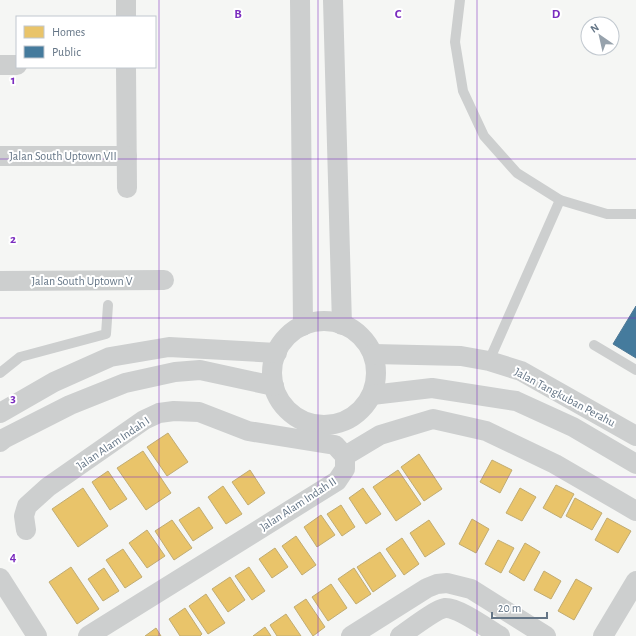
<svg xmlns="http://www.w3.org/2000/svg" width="636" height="636" font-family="'Alegreya Sans',sans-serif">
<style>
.homes{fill:#e9c46a;stroke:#c1ac72}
.public{fill:#457b9d;stroke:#4e7996}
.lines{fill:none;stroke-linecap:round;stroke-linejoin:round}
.service{stroke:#cdcfcf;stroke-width:10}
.minor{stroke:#cdcfcf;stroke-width:20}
.grid{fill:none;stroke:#7b2cbf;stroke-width:1;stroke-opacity:0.55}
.labels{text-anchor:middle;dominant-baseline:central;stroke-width:4;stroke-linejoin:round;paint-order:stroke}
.street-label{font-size:12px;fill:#647586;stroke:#fff}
.grid-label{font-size:13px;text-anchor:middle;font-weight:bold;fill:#7b2cbf;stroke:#fff;stroke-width:4;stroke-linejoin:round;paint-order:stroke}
</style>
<rect width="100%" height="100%" fill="#f5f6f4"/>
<!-- homes -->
<g class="homes">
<polygon points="168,433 188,462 167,476 147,447"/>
<polygon points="143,451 171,493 146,510 117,468"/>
<polygon points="419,454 442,489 424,501 401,467"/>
<polygon points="492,460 512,470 500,493 480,482"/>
<polygon points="250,470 265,493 248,505 232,482"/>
<polygon points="398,470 421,504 396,521 373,487"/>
<polygon points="108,471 127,499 110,510 92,482"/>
<polygon points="556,485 574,494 561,518 543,508"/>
<polygon points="223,486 242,514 226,524 208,497"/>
<polygon points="83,488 108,526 78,547 52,509"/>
<polygon points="363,488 381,514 366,524 349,498"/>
<polygon points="520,488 536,497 522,521 506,513"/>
<polygon points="575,498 602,513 592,530 566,516"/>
<polygon points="341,505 355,527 342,536 327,514"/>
<polygon points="199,507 213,528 193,541 179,520"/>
<polygon points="321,515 335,535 317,547 304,527"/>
<polygon points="607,518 631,531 618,553 595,540"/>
<polygon points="472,519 489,529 476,553 459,544"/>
<polygon points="172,520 192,548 174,560 155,531"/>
<polygon points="429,520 445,544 425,557 410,533"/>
<polygon points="147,530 165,556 147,568 129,543"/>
<polygon points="296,536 316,565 302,575 282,546"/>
<polygon points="402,538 419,564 404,575 386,549"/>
<polygon points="498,540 514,548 501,573 485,564"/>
<polygon points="525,543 540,552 524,581 509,572"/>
<polygon points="275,548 288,567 272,578 259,559"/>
<polygon points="123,549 142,577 125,588 106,560"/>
<polygon points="380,552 396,576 373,592 357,567"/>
<polygon points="71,567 99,609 77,624 49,582"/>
<polygon points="249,567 265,591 252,600 235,576"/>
<polygon points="104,568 119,591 103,601 88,579"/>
<polygon points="354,568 371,594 356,604 338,579"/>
<polygon points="544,571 561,581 551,599 534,590"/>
<polygon points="230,577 245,600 228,612 212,589"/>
<polygon points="576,579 592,588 574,620 558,611"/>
<polygon points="331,584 347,608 328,621 312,597"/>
<polygon points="206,594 225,623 208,634 189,606"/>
<polygon points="306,599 325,627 313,636 294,607"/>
<polygon points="185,608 202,634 200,636 180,636 169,619"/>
<polygon points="286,614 301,636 277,636 270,625"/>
<polygon points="265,627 271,636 253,636"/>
<polygon points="156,628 161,636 145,636"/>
</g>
<!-- public -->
<polygon class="public" points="636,306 636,358 613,344"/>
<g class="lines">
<!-- service -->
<g class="service">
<polyline points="460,0 455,42 463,91 484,136 517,173 560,200 607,214 636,214"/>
<polyline points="594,345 636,370"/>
<polyline points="489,361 560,200"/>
<polyline points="0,373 20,357 106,334 108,305"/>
</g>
<!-- minor -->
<g class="minor">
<polyline points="126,0 126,17"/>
<polyline points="300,0 303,326"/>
<polyline points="333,0 342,325"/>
<polyline points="0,65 17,65"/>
<polyline points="126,67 127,188"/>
<polyline points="0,156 127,156"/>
<polyline points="0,281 164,280"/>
<circle cx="324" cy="373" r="52"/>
<polyline points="373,354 461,356 489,361 521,371 636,436"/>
<polyline points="372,395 432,388 516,401 573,427 636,464"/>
<polyline points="0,413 54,382 110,357 169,347 277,353"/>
<polyline points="0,442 5,438 70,405 125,383 175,372 200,370 274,386"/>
<polyline points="345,456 380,435 433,419 486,431 555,464 636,511"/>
<polyline points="26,530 24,516 27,506 48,487 144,420 159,413 174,411 199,412 248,431 335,445 345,456"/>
<polyline points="0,578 37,636"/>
<polyline points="88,636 337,481 345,469 345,456"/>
<polyline points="351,636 427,588 437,584 447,583 471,589 546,636"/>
<path d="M400,636C409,630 436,609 445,608C458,607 488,629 500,636"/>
<polyline points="603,636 636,581"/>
</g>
</g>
<!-- grid -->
<path class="grid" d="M159,0V636M318,0V636M477,0V636M0,159H636M0,318H636M0,477H636"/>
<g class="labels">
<!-- street labels -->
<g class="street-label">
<text x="63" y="156">Jalan South Uptown VII</text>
<text x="82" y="281">Jalan South Uptown V</text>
<text transform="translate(565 397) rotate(28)">Jalan Tangkuban Perahu</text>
<text transform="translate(113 443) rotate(-34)">Jalan Alam Indah I</text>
<text transform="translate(298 504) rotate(-33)">Jalan Alam Indah II</text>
</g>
</g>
<g class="grid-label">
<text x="238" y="18">B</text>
<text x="398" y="18">C</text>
<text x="556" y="18">D</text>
<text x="13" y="84">1</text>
<text x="13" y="243">2</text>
<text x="13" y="402">3</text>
<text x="13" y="561">4</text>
</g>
<!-- legend -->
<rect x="16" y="16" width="140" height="52" fill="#ffffff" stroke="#c1c8cf"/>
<rect x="24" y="26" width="20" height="12" fill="#e9c46a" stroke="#c1c8cf"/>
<text x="52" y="36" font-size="12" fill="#647586">Homes</text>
<rect x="24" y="46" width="20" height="12" fill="#457b9d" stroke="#c1c8cf"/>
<text x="52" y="56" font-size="12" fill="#647586">Public</text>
<!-- north arrow -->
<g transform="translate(600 36) rotate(326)"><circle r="19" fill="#ffffff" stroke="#c1c8cf"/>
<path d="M0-3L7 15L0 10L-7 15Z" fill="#97a2ac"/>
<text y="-6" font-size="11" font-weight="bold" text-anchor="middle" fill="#647586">N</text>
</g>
<!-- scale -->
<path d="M492 612v6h55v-6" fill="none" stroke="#647586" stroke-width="2"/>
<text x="498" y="612" font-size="12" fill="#647586" stroke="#ffffff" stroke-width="3" paint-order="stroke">20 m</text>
</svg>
